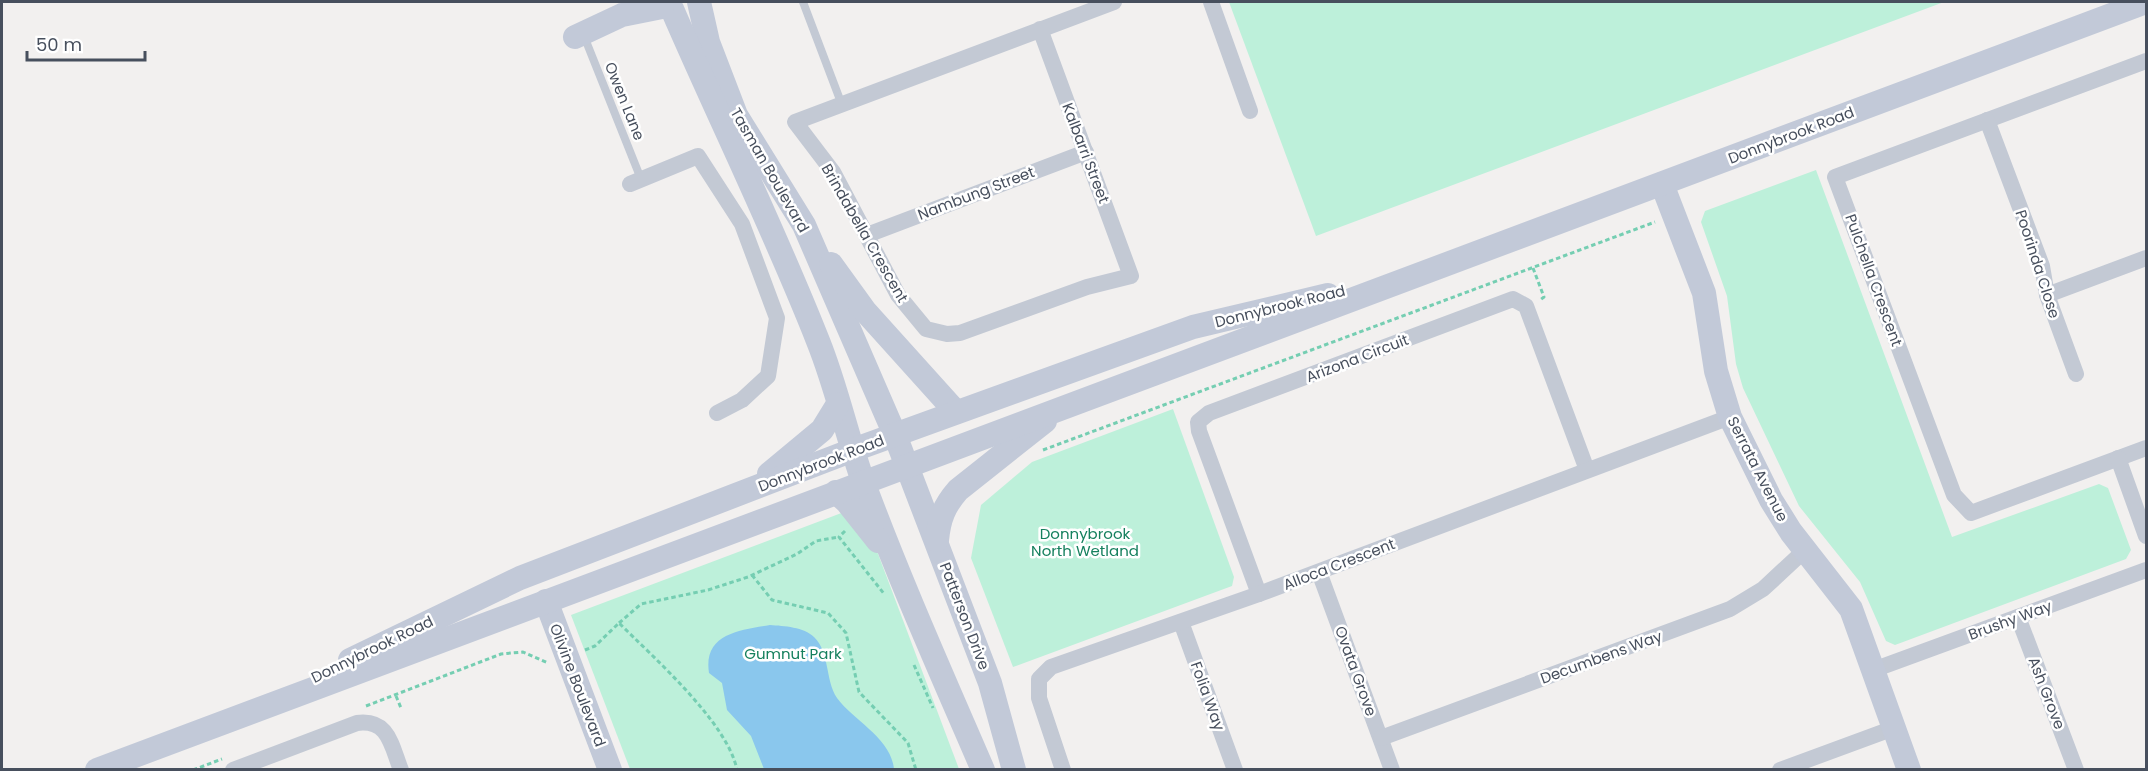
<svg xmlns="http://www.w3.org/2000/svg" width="2148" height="771" font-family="Poppins,sans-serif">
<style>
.green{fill:#bdf0da}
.water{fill:#8ac7ed}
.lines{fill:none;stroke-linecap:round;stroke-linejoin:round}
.path{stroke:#75ceb2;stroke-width:3;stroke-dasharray:4.5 3;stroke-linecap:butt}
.lane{stroke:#c3c9d4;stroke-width:8}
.street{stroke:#c3c9d4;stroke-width:16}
.secondary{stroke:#c2c9d8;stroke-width:24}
.labels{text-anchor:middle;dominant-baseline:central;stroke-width:5;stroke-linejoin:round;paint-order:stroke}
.street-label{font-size:15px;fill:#474f5d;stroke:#fff}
.park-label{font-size:15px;fill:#16805e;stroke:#fff}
</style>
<rect width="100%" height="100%" fill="#f2f0ef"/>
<!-- green -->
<g class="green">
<polygon points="1229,2 1944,2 1316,236"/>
<polygon points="1816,170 1952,537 2099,484 2108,488 2131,550 2126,559 1895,645 1886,641 1860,582 1799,506 1743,388 1736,364 1727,296 1701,222 1705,211"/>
<polygon points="1173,409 1234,577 1232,586 1013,667 971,558 981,505 1032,462"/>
<polygon points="860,506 959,769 630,769 571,615"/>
</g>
<!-- water -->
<path class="water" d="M770,625C784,626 804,627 814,637C830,652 825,680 837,698C854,721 891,738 894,769H764L751,736L727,710L722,683L709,673C703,634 739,630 770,625Z"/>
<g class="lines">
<!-- path -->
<g class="path">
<polyline points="1533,268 1544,297 1540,300"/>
<polyline points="1043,450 1655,222"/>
<polyline points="845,531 839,537 885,595"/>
<polyline points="752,575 772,600 828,613 846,633 859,692 908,743 916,770"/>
<polyline points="619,623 641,604 708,590 748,577 797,554 816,541 839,537"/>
<path d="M585,650L595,646L619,623C653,657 728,723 737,770"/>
<polyline points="914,665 933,708"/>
<polyline points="396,696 401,708"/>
<polyline points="366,706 501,654 523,652 548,663"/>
<polyline points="193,770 222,759"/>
</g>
<!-- lane -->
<g class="lane">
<polyline points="803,2 842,105"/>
<polyline points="584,36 641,179"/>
</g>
<!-- street -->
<g class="street">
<polyline points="1211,2 1250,111"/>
<polyline points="1040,29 1131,276 1087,287 960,333 947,334 926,329 898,295 833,172 795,122 1114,2"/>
<polyline points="2146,61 1835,177 1954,495 1971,513 2146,448"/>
<polyline points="1987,120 2042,266 2047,295 2076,374"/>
<polyline points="630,184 698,156 742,224 777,318 768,376 742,400 717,413"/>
<polyline points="867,235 1086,152"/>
<polyline points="2047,295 2146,258"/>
<polyline points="2118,458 2146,536"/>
<polyline points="1319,572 1392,770"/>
<polyline points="1259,594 1199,431 1198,422 1209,413 1513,299 1526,306 1587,470"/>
<polyline points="2018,617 2076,770"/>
<polyline points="1181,622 1235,770"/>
<polyline points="1873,670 2146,570"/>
<polyline points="1381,738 1730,609 1763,589 1805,550"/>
<path d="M233,770L357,723C389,719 391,745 401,770"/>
<polyline points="1063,770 1039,698 1039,679 1051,667 1259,594 1730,417"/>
<polyline points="1780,770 1894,728"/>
</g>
<!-- secondary -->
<g class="secondary">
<polyline points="699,2 708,42 736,115 804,225 895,435 990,683 1014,770"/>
<path d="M672,9C720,120 774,229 818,341C837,388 847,437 864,484C900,581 942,675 983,770"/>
<polyline points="575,37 622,15 662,7"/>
<polyline points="1662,184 1704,293 1716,371 1730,417 1771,500 1791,532 1851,609 1909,770"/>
<polyline points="831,264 865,311 956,412"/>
<polyline points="769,474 822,430 838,404"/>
<polyline points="836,492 847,502 878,541"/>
<path d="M937,540C939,519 944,506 958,490L1045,421"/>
<polyline points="546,601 610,770"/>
<polyline points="350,660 520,578 853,450 1193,327 1328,295"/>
<polyline points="97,770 2146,2"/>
</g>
</g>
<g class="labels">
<!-- street labels -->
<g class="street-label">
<text transform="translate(625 101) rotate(68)">Owen Lane</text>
<text transform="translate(1791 135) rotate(-21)">Donnybrook Road</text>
<text transform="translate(1086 153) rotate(69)">Kalbarri Street</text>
<text transform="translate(770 170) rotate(60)">Tasman Boulevard</text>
<text transform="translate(976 193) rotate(-21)">Nambung Street</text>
<text transform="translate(865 233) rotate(60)">Brindabella Crescent</text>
<text transform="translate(2038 264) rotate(72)">Poorinda Close</text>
<text transform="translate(1874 280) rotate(70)">Pulchella Crescent</text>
<text transform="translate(1280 306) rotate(-14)">Donnybrook Road</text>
<text transform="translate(1357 358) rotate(-21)">Arizona Circuit</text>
<text transform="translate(821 463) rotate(-21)">Donnybrook Road</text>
<text transform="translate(1758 469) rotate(63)">Serrata Avenue</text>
<text transform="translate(1339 564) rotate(-21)">Alloca Crescent</text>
<text transform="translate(965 616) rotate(69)">Patterson Drive</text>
<text transform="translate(2010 620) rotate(-20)">Brushy Way</text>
<text transform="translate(372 649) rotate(-26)">Donnybrook Road</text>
<text transform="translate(1601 657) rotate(-20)">Decumbens Way</text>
<text transform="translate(1356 671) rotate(70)">Ovata Grove</text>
<text transform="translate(578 685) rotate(69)">Olivine Boulevard</text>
<text transform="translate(2047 693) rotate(69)">Ash Grove</text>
<text transform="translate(1208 696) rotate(70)">Folia Way</text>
</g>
<!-- park labels -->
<g class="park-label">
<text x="1085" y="533">Donnybrook<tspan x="1085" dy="17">North Wetland</tspan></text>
<text x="793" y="653">Gumnut Park</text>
</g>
</g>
<!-- border -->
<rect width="2148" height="771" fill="none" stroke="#474f5d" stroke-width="6"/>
<!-- scale -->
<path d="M27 51v9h118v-9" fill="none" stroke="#474f5d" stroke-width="3"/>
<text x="36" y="51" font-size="18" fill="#474f5d" stroke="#ffffff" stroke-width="4.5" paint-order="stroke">50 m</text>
</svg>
